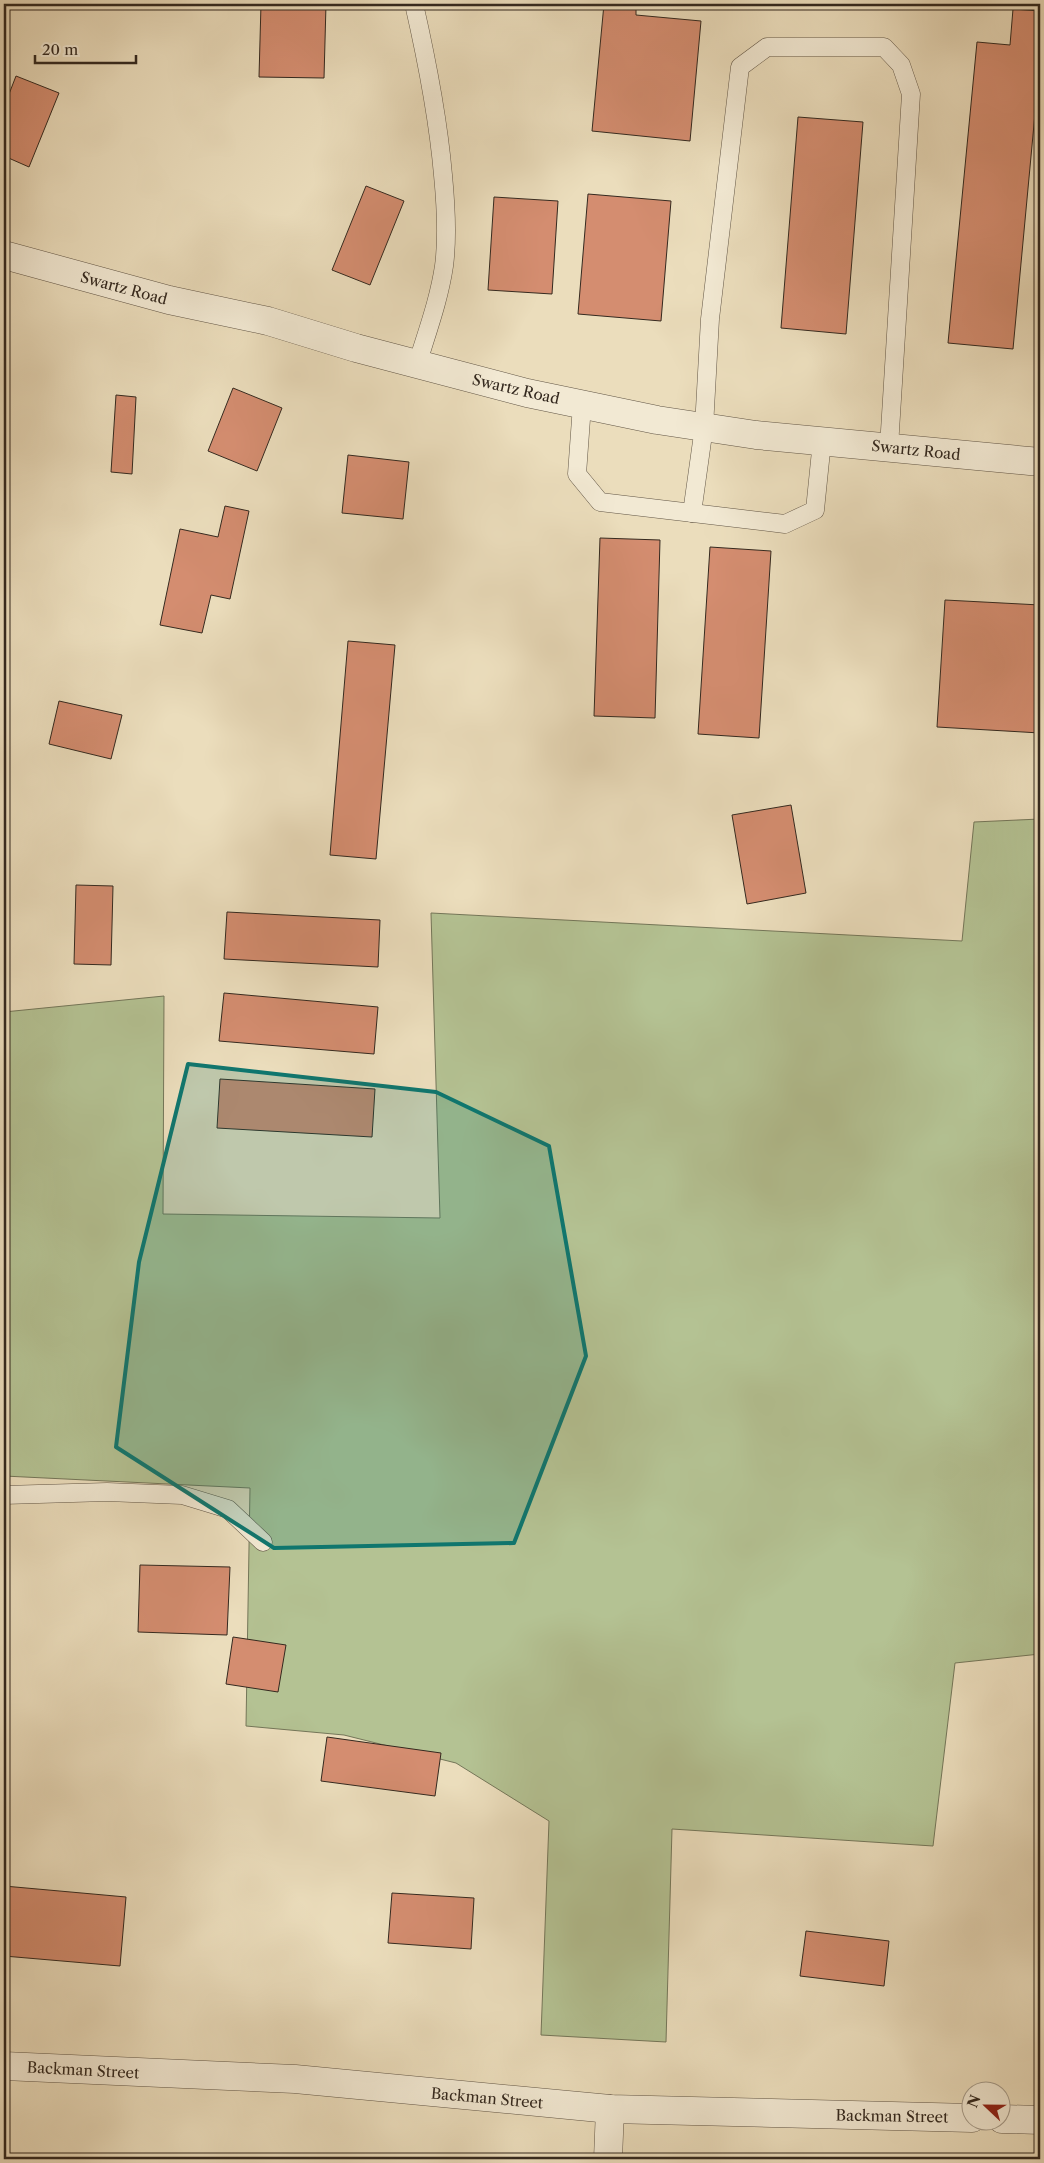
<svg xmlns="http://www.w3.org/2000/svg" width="1044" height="2163" font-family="'Libre Caslon Text',serif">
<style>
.green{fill:#b4c293;stroke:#747659}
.building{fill:#d48d70;stroke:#34291f}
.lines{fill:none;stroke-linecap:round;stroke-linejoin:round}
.lane-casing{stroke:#625646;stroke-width:19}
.street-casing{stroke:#625646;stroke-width:29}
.lane{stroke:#f2e9d3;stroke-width:18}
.street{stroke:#f2e9d3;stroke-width:28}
.marked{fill:#0f766e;fill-opacity:0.2;stroke:#0f766e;stroke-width:4;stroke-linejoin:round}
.labels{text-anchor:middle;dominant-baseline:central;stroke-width:4;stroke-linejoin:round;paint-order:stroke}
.street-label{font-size:15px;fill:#34291f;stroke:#f2e9d3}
</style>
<rect width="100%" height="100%" fill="#ebddbc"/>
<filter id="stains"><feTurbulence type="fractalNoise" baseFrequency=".004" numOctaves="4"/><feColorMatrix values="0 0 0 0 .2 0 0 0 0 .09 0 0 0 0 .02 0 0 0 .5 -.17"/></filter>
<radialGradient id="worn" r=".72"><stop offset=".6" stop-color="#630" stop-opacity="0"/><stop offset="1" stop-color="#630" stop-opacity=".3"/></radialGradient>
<!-- green -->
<polygon class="green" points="1040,819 1040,1654 955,1663 933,1846 672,1829 666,2042 541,2035 549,1821 456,1763 344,1735 246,1726 250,1488 4,1476 4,1012 164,996 163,1214 440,1218 431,913 962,941 974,822"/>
<!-- building -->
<g class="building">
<polygon points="261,4 326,4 324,78 259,77"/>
<polygon points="604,4 636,4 636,15 701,21 690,141 592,131"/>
<polygon points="1013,9 1040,11 1040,60 1013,349 948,343 977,42 1010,45"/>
<polygon points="16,76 59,93 29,167 4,156 4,107"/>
<polygon points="798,117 863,122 846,334 781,328"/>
<polygon points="366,186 404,201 370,285 332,270"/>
<polygon points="588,194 671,201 661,321 578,314"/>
<polygon points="494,197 558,201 552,294 488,290"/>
<polygon points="1040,288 1040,354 1035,353"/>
<polygon points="233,388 282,408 257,471 208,451"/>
<polygon points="116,395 136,397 132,474 111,472"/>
<polygon points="348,455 409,462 403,519 342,513"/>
<polygon points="225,506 249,511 230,599 211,595 202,633 160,625 180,529 218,537"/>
<polygon points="600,538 660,540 655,718 594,716"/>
<polygon points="710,547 771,551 759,738 698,734"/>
<polygon points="945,600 1040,605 1040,733 937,727"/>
<polygon points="348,641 395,645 376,859 330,855"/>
<polygon points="59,701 122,715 111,759 49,744"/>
<polygon points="791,805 806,893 747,904 732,815"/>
<polygon points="76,885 113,886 111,965 74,964"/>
<polygon points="227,912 380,920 378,967 224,959"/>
<polygon points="224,993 378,1007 374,1054 219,1041"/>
<polygon points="220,1079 375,1089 372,1137 217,1128"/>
<polygon points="140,1565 230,1567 227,1635 138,1632"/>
<polygon points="233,1637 286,1645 278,1692 226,1684"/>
<polygon points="327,1737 441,1753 435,1796 321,1781"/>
<polygon points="4,1886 126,1897 120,1966 4,1956"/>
<polygon points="392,1893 474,1898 471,1949 388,1943"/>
<polygon points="806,1931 889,1941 884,1986 800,1976"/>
</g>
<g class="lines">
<defs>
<g id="lane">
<path d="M414,4C427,61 438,117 443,175C446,206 448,236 444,266C439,300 427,332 417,365"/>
<polyline points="582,405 577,474 600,502 785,524 815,510 822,441"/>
<polyline points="692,513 704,427 710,319 740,67 767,47 884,47 901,65 911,94 889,447"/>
<polyline points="4,1495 107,1492 182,1495 228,1509 263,1542"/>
</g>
<g id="street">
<polyline points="4,255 169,300 268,321 356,348 527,393 657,420 756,435 1040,462"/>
<polyline points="4,2066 295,2079 610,2109 972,2118"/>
<polyline points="1002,2119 1040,2120"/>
<polyline points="608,2159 610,2109"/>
</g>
</defs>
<!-- lane casing -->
<use href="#lane" class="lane-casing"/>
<!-- street casing -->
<use href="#street" class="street-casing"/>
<!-- lane -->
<use href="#lane" class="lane"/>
<!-- street -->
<use href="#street" class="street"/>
</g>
<!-- marked area -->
<path class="marked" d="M188,1064L436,1092L549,1146L586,1356L514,1543L274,1548L116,1447L139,1262Z"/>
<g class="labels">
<!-- street labels -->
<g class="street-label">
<text transform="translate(124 288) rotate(15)">Swartz Road</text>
<text transform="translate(516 389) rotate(13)">Swartz Road</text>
<text transform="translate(916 450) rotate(6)">Swartz Road</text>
<text transform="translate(83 2070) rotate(3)">Backman Street</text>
<text transform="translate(487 2098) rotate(5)">Backman Street</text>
<text transform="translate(892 2116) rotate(1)">Backman Street</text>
</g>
</g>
<!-- margin -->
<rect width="1044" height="2163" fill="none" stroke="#ebddbc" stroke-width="20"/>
<rect x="5" y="5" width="1034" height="2153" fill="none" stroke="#34291f" stroke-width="2.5"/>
<rect x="10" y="10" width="1024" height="2143" fill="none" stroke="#34291f"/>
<!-- north arrow -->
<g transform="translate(986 2106) rotate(292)"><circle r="24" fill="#f2e9d3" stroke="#a69c8b"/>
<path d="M0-4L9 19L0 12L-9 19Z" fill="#8f2418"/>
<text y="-8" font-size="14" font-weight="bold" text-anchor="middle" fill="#34291f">N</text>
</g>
<!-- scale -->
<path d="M35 55v8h101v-8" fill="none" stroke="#34291f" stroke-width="2.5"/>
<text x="42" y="55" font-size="15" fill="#34291f" stroke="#f2e9d3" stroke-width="4" paint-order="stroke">20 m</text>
<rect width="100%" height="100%" filter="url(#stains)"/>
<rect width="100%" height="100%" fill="url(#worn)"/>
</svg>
